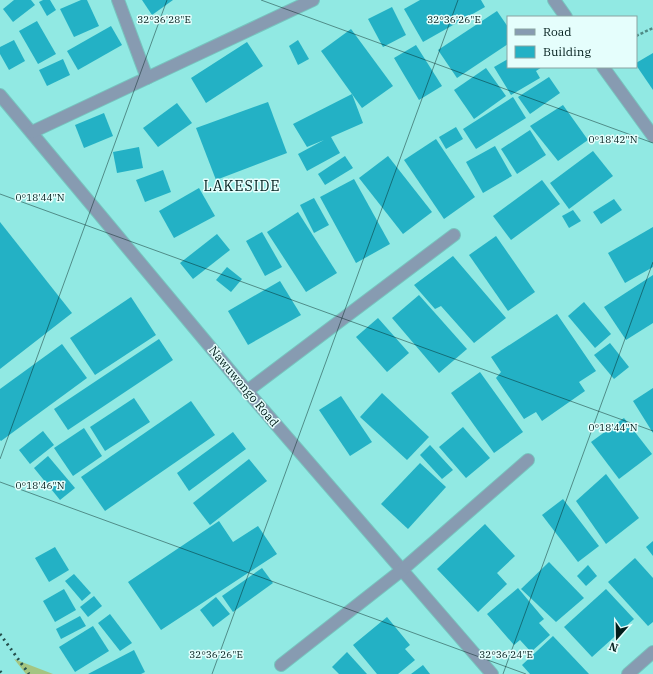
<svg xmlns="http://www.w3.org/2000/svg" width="653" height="674" font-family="'IBM Plex Serif',serif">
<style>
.green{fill:#a4c582}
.building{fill:#23b1c5}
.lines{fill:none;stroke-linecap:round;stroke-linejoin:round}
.minor-casing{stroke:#77c4bf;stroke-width:14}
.path{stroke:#4e8a85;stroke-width:2.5;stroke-dasharray:3 2;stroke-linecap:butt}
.minor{stroke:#879bb1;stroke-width:12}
.rail{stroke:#25504d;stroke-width:3;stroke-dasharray:2 4;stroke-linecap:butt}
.ticks{fill:none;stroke:#011d1b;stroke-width:1;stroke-opacity:0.45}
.labels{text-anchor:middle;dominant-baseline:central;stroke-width:3;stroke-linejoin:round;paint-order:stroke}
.street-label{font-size:12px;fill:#011d1b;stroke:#e5fefc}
.quarter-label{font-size:14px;letter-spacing:1px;fill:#011d1b;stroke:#e5fefc}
.ticks-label{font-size:10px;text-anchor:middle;fill:#011d1b;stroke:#e5fefc;stroke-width:3;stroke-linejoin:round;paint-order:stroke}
</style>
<rect width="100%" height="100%" fill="#91e9e3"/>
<!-- green -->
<polygon class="green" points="14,659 53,674 26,674"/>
<!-- building -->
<g class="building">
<polygon points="14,0 31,0 35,5 13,22 3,9"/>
<polygon points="43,0 50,0 56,10 47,16 39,2"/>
<polygon points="81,0 87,0 99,26 74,37 60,9"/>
<polygon points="142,0 173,0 152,15"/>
<polygon points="420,0 481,0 485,7 423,42 404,9"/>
<polygon points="392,7 406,35 383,47 368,19"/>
<polygon points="497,11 508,27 508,44 457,78 438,50"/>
<polygon points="37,21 56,54 38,64 19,31"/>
<polygon points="111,26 122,45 78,70 67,51"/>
<polygon points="351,29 393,86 362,108 321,51"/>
<polygon points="14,40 25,61 9,70 0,54 0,47"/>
<polygon points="298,40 309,59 298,65 289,46"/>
<polygon points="247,42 263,66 206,103 191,78"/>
<polygon points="416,45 442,86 419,100 394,58"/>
<polygon points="653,53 653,90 636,65 636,63"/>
<polygon points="63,59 70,75 47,86 39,70"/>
<polygon points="508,59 508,67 542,67 536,71 540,78 511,95 494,67"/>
<polygon points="486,68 506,96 474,119 454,90"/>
<polygon points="549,77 560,93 530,114 518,97"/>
<polygon points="352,94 363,123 331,137 340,153 307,171 298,154 324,140 307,147 293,124"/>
<polygon points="513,97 526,118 476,149 463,129"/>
<polygon points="268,102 287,153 216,180 196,128"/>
<polygon points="177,103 192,123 158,147 143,128"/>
<polygon points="563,105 588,140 558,161 530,126"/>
<polygon points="104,113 113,136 84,148 75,125"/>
<polygon points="456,127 463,139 446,149 439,137"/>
<polygon points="530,130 546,155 517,174 501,149"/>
<polygon points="436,139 475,197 444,219 404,160"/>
<polygon points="495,146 512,176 483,193 466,162"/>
<polygon points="139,147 143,168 117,173 113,152"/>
<polygon points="593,151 613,176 569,209 550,183"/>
<polygon points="345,156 353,168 325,185 318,174"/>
<polygon points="388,156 432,212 403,234 359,178"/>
<polygon points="163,170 171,192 145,202 136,180"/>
<polygon points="354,179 390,244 356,263 320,197"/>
<polygon points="542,180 560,204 511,240 493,216"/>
<polygon points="199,188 215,216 174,238 159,211"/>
<polygon points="314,198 329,225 314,233 300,205"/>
<polygon points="614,199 622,210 601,224 593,212"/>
<polygon points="573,210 581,221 569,228 562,216"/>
<polygon points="298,212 337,273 306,292 267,232"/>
<polygon points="0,222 72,313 0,369"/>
<polygon points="653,227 653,267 625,283 608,253"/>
<polygon points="262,232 282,267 265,276 246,241"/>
<polygon points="217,234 230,250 193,279 180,263"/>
<polygon points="496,236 535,292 508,311 469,255"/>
<polygon points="453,256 506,318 474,343 441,306 435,309 414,285"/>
<polygon points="227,267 242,279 231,292 216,280"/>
<polygon points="653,275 653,323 626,340 604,307"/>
<polygon points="280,281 301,315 248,345 228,311"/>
<polygon points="419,295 467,349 439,373 392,318"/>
<polygon points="131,297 156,335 95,375 70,338"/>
<polygon points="584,302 611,334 595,348 568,316"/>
<polygon points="557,314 596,371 579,382 585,391 542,421 536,412 524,419 496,378 501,372 491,357"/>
<polygon points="378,318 409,353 387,372 356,337"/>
<polygon points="159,339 173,360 68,430 54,409"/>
<polygon points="610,343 629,367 614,379 594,355"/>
<polygon points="62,344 87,378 1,441 0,440 0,389"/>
<polygon points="480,372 523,432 494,453 451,393"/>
<polygon points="653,388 653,433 633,401"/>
<polygon points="382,393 429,437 407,460 360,417"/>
<polygon points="341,396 372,442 350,456 319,410"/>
<polygon points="134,398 150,422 105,451 90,427"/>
<polygon points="191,401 215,435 105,511 81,477"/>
<polygon points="624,418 652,454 619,479 591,442"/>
<polygon points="463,427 490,458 466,478 439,447"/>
<polygon points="84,428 102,456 73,476 54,448"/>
<polygon points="43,431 54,445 30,464 19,450"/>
<polygon points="233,432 246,449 189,491 177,473"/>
<polygon points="430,445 453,470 442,479 420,455"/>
<polygon points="48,456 75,488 60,500 34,468"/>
<polygon points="249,459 267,481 210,525 193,503"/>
<polygon points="420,463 446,487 408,529 381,504"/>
<polygon points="606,474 639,518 606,544 576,501"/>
<polygon points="563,499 599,546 578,562 542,515"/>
<polygon points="219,521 233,542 258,526 277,554 161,630 128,582"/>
<polygon points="485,524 515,556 497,573 507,584 478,612 437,569"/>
<polygon points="653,541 653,556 646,547"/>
<polygon points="55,547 69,570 49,582 35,558"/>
<polygon points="635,558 653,578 653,622 648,626 608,582"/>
<polygon points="549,562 584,598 556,622 521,589"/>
<polygon points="588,565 597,576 586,586 577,576"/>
<polygon points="262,568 273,583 233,612 222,596"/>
<polygon points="74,574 91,593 82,601 65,581"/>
<polygon points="518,588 544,619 539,623 550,635 531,652 520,640 514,645 487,614"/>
<polygon points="64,589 76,610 55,622 43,601"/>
<polygon points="606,589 634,619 592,657 564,627"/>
<polygon points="94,596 102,606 88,617 80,607"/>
<polygon points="216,597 230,614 213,627 200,610"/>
<polygon points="110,614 132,643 120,651 98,623"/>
<polygon points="80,616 86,626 61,639 56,629"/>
<polygon points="387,617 410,645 405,649 415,660 398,674 377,674 353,645"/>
<polygon points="93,626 109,651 75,672 59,647"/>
<polygon points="553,636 589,674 530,674 522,665"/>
<polygon points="134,650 145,672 141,674 88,674"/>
<polygon points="347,652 367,674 339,674 332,667"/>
<polygon points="423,665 430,674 411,674"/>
</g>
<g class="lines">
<defs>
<g id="minor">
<polyline points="118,0 147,78"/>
<polyline points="554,0 566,17"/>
<polyline points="603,67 653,136"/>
<polyline points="0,95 247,391 492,674"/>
<polyline points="32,132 313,0"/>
<polyline points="247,391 454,235"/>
<polyline points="281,665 402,570 528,460"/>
<polyline points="628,674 653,652"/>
</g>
</defs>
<!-- minor casing -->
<use href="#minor" class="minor-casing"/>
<!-- path -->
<polyline class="path" points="636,36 653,28"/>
<!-- minor -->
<use href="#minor" class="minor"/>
<!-- rail -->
<g class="rail">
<polyline points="0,634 29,674"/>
<polyline points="0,671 2,674"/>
</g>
</g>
<!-- ticks -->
<path class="ticks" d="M261,0L653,143M0,194L653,431M0,459L167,0M0,482L526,674M212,674L458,0M503,674L653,262"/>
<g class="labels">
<!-- street labels -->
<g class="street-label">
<text transform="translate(244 386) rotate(50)">Nawuwongo Road</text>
</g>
<!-- quarter labels -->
<g class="quarter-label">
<text x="242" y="186">LAKESIDE</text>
</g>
</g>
<g class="ticks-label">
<text x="164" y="23">32°36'28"E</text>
<text x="454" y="23">32°36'26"E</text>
<text x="613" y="143">0°18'42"N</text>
<text x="40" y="201">0°18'44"N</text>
<text x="613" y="431">0°18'44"N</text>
<text x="40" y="489">0°18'46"N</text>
<text x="216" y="658">32°36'26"E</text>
<text x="506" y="658">32°36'24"E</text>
</g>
<!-- legend -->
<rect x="507" y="16" width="130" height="52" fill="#e5fefc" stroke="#8aa4a2"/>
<rect x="515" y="29" width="20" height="6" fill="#879bb1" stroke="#8aa4a2"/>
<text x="543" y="36" font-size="12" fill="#011d1b">Road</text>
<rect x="515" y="46" width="20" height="12" fill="#23b1c5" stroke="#8aa4a2"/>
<text x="543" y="56" font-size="12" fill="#011d1b">Building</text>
<!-- north arrow -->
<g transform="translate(617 638) rotate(200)" stroke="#e5fefc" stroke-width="3" paint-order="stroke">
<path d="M0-3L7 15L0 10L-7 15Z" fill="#011d1b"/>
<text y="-6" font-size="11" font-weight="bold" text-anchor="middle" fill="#011d1b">N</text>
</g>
</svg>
